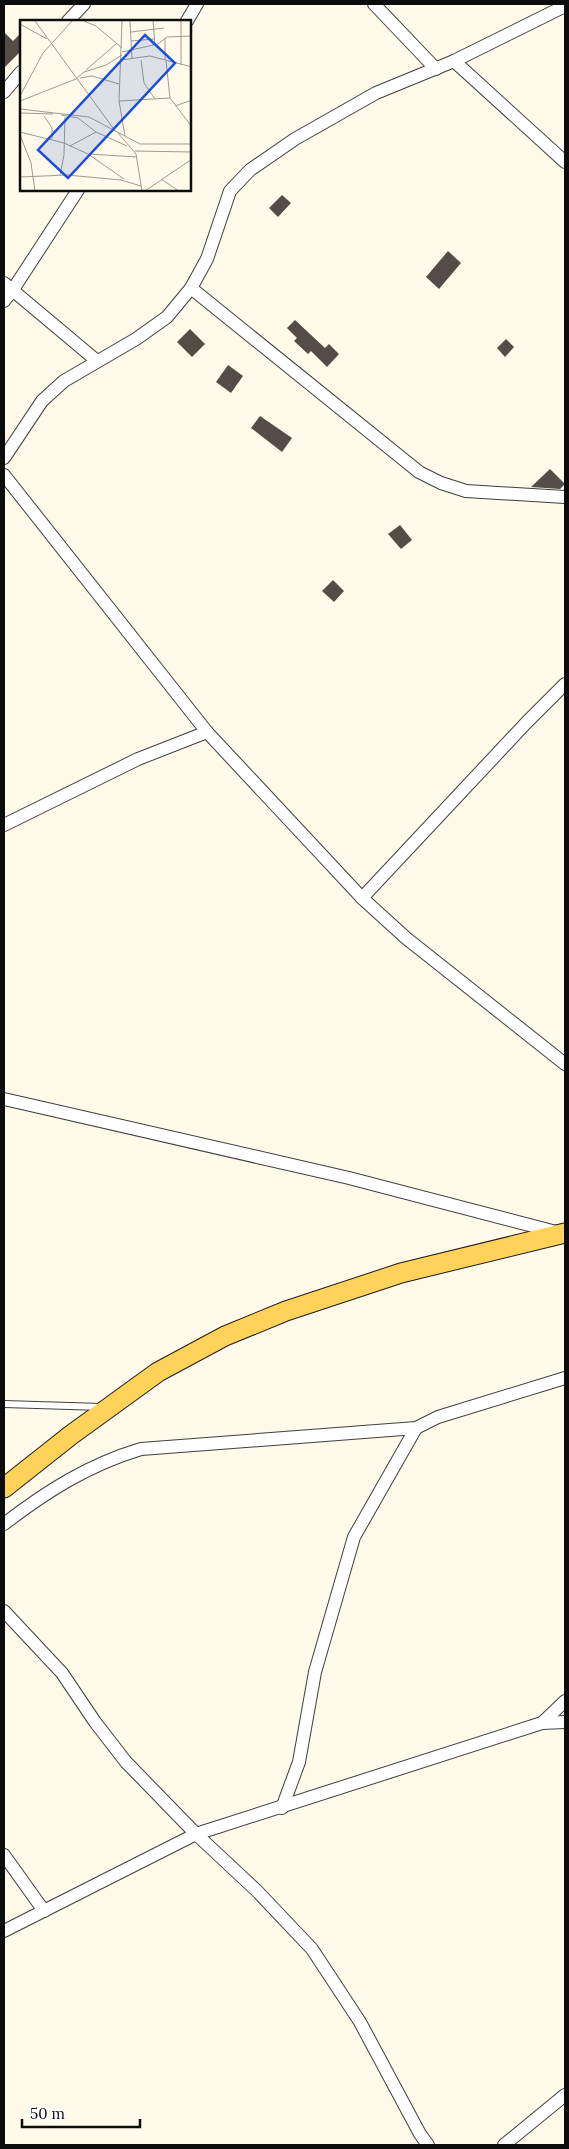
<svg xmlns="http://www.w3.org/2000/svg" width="569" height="2149" font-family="Lora,serif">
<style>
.building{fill:#554c47}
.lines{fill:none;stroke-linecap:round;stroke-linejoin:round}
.service-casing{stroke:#3f3f3f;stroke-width:8}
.minor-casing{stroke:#3f3f3f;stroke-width:14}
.primary-casing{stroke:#1d1d1d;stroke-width:21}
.service{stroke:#fff;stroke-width:6}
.minor{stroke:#fff;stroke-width:12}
.primary{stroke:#ffd25a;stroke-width:19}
.inset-road{fill:none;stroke:#9e9b91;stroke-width:1}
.view{fill:#1d4ed8;fill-opacity:0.15;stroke:#1d4ed8;stroke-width:2.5}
.inset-edge{fill:none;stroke:#0c0c0c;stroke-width:2.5}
</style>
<rect width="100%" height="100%" fill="#fffaea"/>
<!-- building -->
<g class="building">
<polygon points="4,32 13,41 21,33 21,51 4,68"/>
<polygon points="282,195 291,203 278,217 269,208"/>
<polygon points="448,251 461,263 439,289 426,277"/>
<polygon points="295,320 325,348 329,344 339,354 327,367 311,351 308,354 294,341 297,338 287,328"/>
<polygon points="190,329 205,344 192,357 177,342"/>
<polygon points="506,339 514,347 505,357 497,348"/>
<polygon points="228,365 243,376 231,393 216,382"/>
<polygon points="260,416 292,438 282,452 251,428"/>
<polygon points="550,469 565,484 560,489 531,487"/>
<polygon points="400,525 412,540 401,549 388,534"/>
<polygon points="333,580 344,591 334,602 322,591"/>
</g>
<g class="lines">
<defs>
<polyline id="service" points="4,1404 102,1407"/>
<g id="minor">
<polyline points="374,4 436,69"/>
<polyline points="68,21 84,4"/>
<polyline points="187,21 197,4"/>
<polyline points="454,61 565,162"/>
<polyline points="4,92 21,72"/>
<polyline points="4,283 97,361"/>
<polyline points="191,288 419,472 441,483 466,491 565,497"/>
<polyline points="4,301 12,291 78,190"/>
<polyline points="4,458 42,401 64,381 136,339 167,317 191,288 207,259 230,191 250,170 295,139 376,93 454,61 565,6"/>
<polyline points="4,475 207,732 362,898 406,938 565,1064"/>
<polyline points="4,825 138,759 207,732"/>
<polyline points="362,898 526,723 565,684"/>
<polyline points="4,1099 349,1178 560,1233"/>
<path d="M4,1524C47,1491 88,1465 141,1449L416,1428L438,1417L565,1378"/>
<polyline points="4,1611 62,1673 95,1722 126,1762 196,1834 257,1891 312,1949 360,2022 420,2134 428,2145"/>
<polyline points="542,1723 565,1701"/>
<polyline points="282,1808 299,1762 315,1672 354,1537 416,1428"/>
<polyline points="4,1855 44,1911"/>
<polyline points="4,1931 196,1834 542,1723 565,1722"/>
<polyline points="504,2145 565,2095"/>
</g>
<polyline id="primary" points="4,1488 71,1435 158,1372 225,1336 286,1311 401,1273 565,1233"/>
</defs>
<!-- service casing -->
<use href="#service" class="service-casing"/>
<!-- minor casing -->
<use href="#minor" class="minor-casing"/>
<!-- primary casing -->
<use href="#primary" class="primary-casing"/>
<!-- service -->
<use href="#service" class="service"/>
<!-- minor -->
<use href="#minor" class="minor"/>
<!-- primary -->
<use href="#primary" class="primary"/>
</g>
<!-- overview -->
<g transform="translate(20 20)">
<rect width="171" height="171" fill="#fffaea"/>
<path class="inset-road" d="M15,1L93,108M64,1L76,6L102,28M102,1L99,81L105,116M110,1L112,39M133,1L135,25M0,4L27,19M111,12L144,8M145,18V40M111,21L134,19M102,32L138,24L147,17L172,16M101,40L130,36L172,47M121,40L124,63L135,79M146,41L150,78L172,107M161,45V1M66,50L96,24M60,58L72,56L99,64M0,76L23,33L52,1M0,81L56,59L64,52L86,45L102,35M99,81L150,78M155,86L172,80M0,89L69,97L120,124H172M0,93L33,94M41,95L58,98L76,112L107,126M24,96L32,108V119M0,112L44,123L68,134L104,159M98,113L116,134L122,171M0,115L11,143L15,171M50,126L76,112M115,131L172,132M69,134L117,137M40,155L44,135L45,97M0,157L47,155L101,160L121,166M141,159L159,171M125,171L172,139"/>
<path class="view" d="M125,15L155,43L48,158L18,130Z"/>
<rect width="171" height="171" class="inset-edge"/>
</g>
<!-- border -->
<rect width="569" height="2149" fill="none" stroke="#0c0c0c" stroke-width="10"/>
<!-- scale -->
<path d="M22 2119v8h118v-8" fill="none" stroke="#0c0c0c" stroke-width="2.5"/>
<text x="30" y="2119" font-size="15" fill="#0c0c0c" stroke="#ffffff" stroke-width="4" paint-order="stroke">50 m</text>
</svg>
